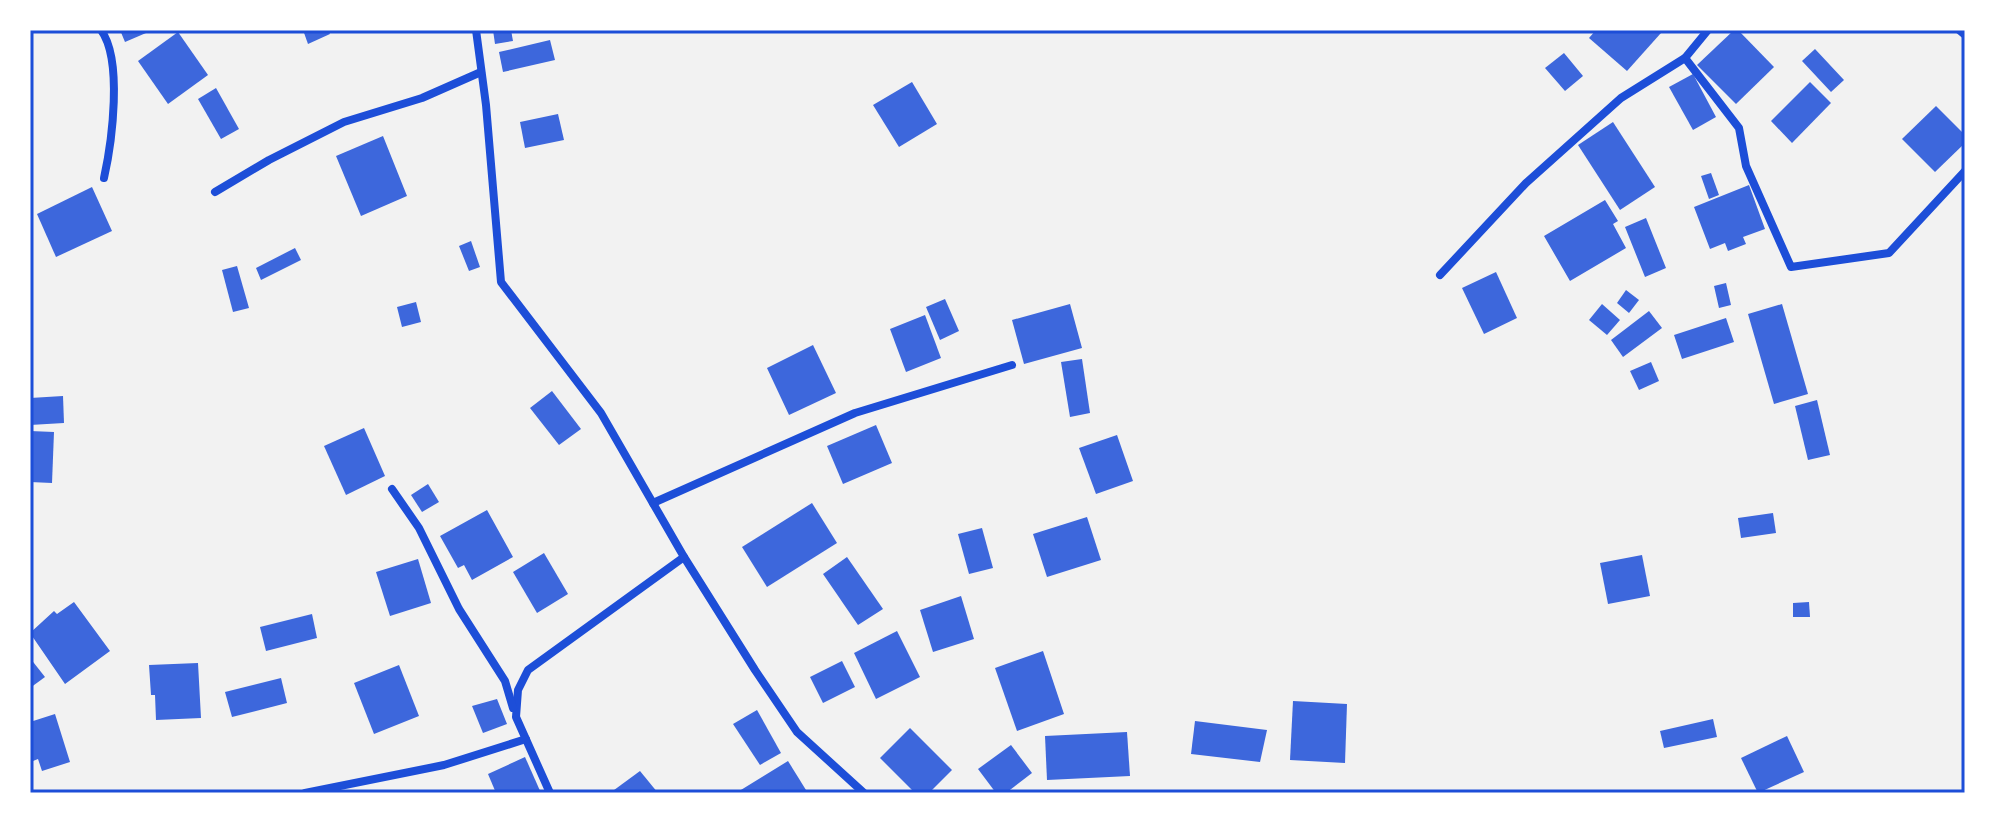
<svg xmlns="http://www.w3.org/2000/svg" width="1995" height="823" font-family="Jost,sans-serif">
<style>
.building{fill:#3d67dc}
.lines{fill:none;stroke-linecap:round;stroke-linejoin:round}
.minor{stroke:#1d4ed8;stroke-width:8}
.neatline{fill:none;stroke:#1d4ed8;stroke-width:3}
</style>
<rect width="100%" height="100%" fill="#f2f2f2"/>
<!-- building -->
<g class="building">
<polygon points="120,30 153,30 125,42"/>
<polygon points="303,30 328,30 330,34 308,44"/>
<polygon points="493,30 511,30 513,41 495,44"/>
<polygon points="1596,30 1658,30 1661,33 1627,71 1589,38"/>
<polygon points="1734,30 1738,30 1774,67 1736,104 1697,65"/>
<polygon points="178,32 208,75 168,104 138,61"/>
<polygon points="550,40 555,60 503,72 499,52"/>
<polygon points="1815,49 1844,80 1831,92 1802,61"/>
<polygon points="1564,53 1583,76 1565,91 1545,68"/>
<polygon points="1693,74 1716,117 1693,130 1669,87"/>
<polygon points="912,82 937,124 899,147 873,105"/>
<polygon points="1810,82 1831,103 1792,143 1771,121"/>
<polygon points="216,88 239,129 221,139 198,99"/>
<polygon points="1936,106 1965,135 1965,143 1935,172 1902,139"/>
<polygon points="558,114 564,140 525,148 520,122"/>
<polygon points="1613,122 1655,187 1620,210 1578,145"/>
<polygon points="383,136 407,196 361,216 336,156"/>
<polygon points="1711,173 1719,195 1709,199 1701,176"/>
<polygon points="1749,185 1765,229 1743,237 1746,244 1728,251 1725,243 1710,249 1694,207"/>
<polygon points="92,187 112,231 56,257 37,214"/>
<polygon points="1605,200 1618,221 1613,224 1626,248 1570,281 1544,236"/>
<polygon points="1646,218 1666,268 1645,277 1625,227"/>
<polygon points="471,241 480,267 469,271 459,246"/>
<polygon points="295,248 301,260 261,280 256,268"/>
<polygon points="237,266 249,308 233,312 222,270"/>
<polygon points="1496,272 1517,318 1484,334 1462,288"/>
<polygon points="1726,283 1731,305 1719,308 1714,286"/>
<polygon points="1626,290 1639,300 1629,313 1617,303"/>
<polygon points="945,299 959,331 940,340 926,307"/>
<polygon points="416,302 421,322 402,327 397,307"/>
<polygon points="1070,304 1082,348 1024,364 1012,320"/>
<polygon points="1602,304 1620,320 1607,335 1589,320"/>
<polygon points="1782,304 1808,394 1774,404 1748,314"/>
<polygon points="1649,311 1662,328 1623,357 1611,340"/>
<polygon points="925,315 941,358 906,372 890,329"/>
<polygon points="1726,318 1734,342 1682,359 1674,335"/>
<polygon points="813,345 836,393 789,415 767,368"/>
<polygon points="1082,359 1090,413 1070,417 1061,362"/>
<polygon points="1651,362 1659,381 1639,390 1630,371"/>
<polygon points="552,391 581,429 559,445 530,408"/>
<polygon points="63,396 64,423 30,425 30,398"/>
<polygon points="1817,400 1830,455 1808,460 1795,406"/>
<polygon points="876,425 892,463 843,484 827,446"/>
<polygon points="364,428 385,476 346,495 324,446"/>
<polygon points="30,431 54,432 52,483 30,482"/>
<polygon points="1117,435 1133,481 1096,494 1079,448"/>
<polygon points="428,484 439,502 422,512 411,495"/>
<polygon points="812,503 837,543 767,587 742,547"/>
<polygon points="487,510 513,557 472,580 464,565 458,568 440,536"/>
<polygon points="1773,513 1776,533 1741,538 1738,518"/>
<polygon points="1087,517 1101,560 1047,577 1033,534"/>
<polygon points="982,528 993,568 969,574 958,534"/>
<polygon points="544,553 568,594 537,613 513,572"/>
<polygon points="1642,555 1650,596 1608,604 1600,563"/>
<polygon points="847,557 883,609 858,625 823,574"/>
<polygon points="418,559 431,603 390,616 376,572"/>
<polygon points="961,596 974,639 933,652 920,610"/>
<polygon points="74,602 110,651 65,684 30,633 54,611 57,614"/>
<polygon points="1809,602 1810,617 1793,617 1793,603"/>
<polygon points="312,614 317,638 266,651 260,627"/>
<polygon points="897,631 920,677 876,699 854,653"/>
<polygon points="1043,651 1064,714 1017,731 995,668"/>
<polygon points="30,658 45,677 30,688"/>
<polygon points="842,661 855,687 823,703 810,677"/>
<polygon points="198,663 201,718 156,720 155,695 151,695 149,665"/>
<polygon points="399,665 419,716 374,734 354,683"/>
<polygon points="281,678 287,703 232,717 225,692"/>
<polygon points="497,699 507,724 483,733 472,706"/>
<polygon points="1293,701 1347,704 1345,763 1290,760"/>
<polygon points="757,710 781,753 760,765 733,724"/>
<polygon points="55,714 70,762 42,771 38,759 33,761 30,750 30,722"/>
<polygon points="1713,719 1717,737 1664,748 1660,731"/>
<polygon points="1195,721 1267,730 1260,762 1191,754"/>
<polygon points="910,728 952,770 929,793 915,793 880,758"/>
<polygon points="1127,732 1130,776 1047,780 1045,736"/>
<polygon points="1787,736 1804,772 1758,793 1741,758"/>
<polygon points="1011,745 1032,773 1006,793 996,793 978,769"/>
<polygon points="525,757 541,793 496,793 488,774"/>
<polygon points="788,761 806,790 801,793 736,793"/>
<polygon points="640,771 658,793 610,793"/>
</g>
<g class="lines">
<!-- minor -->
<g class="minor">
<path d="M101,30C123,60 112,142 104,178"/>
<polyline points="476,30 486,105 501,282 601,413 684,557 528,670 518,690 516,717 550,793"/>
<polyline points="1959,30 1965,35"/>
<polyline points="1685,58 1739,128 1746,166 1791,267 1889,253 1965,171"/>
<polyline points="215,192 269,160 344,122 422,98 481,72"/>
<polyline points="1440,275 1526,183 1621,98 1685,58 1708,30"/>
<polyline points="392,489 419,528 459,609 505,681 513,708"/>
<polyline points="653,503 855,413 1012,365"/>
<polyline points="684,557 755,670 797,732 864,793"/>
<polyline points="305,793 444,765 526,739"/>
</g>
</g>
<!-- border -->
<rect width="1995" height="823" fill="none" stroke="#ffffff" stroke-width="64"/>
<rect x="32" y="32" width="1931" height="759" class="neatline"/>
</svg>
